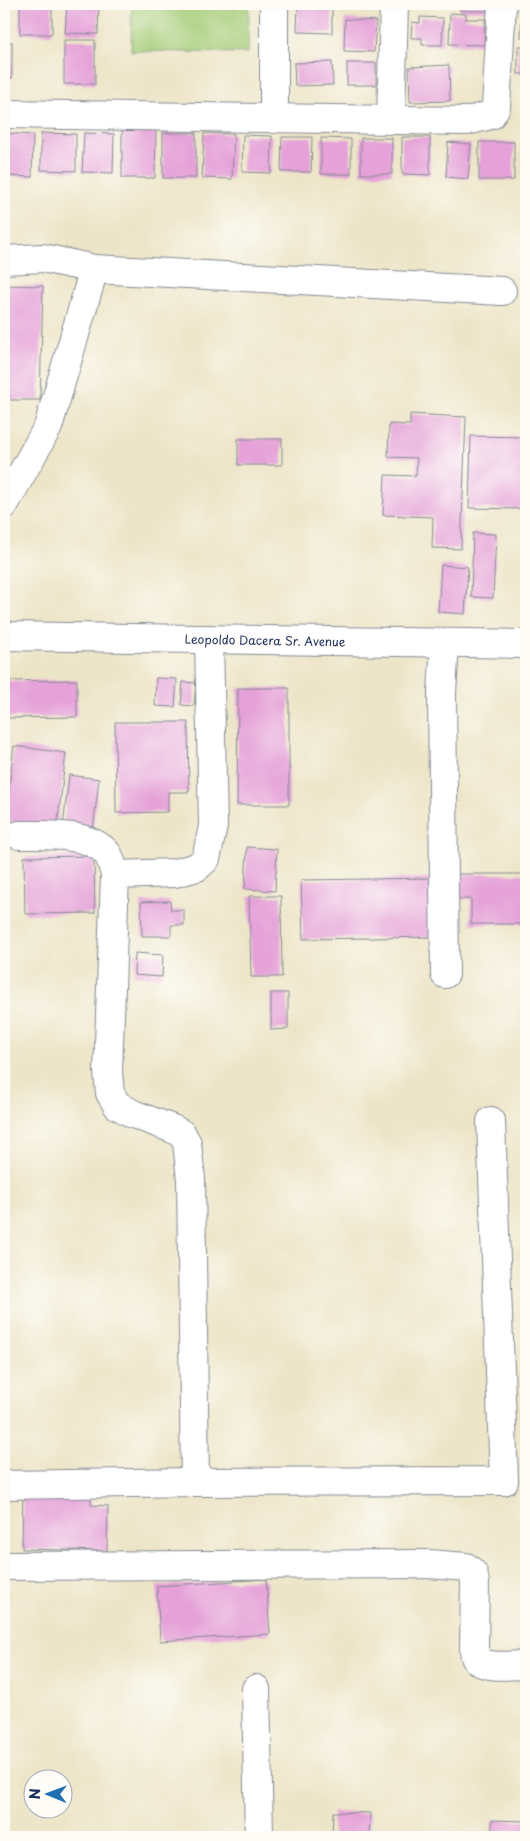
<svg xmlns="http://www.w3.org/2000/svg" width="530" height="1841" font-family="'Playpen Sans',sans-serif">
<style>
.green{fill:#a5cc77;stroke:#607e6a}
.building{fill:#e5a1d8}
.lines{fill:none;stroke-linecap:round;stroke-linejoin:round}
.minor-casing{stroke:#848a93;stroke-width:30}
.major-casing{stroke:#848a93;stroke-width:30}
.minor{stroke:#fff;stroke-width:28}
.major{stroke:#fff;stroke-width:28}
.labels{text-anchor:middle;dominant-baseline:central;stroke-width:4;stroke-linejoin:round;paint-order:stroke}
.street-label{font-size:12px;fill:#1b2f5e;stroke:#fdfcf7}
</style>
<rect width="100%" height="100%" fill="#fdfcf7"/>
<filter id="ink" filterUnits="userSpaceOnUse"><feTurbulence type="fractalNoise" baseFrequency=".02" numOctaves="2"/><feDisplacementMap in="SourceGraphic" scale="10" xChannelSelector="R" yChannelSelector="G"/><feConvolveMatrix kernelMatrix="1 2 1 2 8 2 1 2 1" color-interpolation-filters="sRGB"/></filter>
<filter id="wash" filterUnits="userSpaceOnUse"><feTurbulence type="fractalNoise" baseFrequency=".0096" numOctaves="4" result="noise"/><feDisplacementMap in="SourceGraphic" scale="20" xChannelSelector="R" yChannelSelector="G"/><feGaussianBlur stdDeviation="1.12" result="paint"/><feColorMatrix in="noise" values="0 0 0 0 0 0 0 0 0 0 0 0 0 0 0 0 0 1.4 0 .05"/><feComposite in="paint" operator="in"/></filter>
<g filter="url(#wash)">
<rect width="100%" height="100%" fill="#ede5c8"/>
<!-- green -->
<polygon class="green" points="132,4 249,4 248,53 131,51"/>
<g id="blocks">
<!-- building -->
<g class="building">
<rect x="4" y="4" width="2" height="32"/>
<rect x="20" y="4" width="32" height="30"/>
<polygon points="67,4 99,4 98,34 65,33"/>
<polygon points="298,4 332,4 332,33 297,32"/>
<polygon points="354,4 379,4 379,8 355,8"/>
<rect x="412" y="4" width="26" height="3"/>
<polygon points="460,4 490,4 490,8 487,8 487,11 460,11"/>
<polygon points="522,8 526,8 526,38 521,37"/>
<polygon points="450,13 466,14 466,19 485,19 484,45 449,44"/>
<polygon points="420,17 443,18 442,45 422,45 422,38 411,38 412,22 420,23"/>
<polygon points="345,19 376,21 374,52 344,51"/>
<rect x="64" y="40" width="31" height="44"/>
<rect x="4" y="42" width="8" height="36"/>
<rect x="518" y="46" width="8" height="28"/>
<polygon points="332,62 333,85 295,86 294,63"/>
<rect x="347" y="63" width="29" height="22"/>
<polygon points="449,65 450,101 410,102 409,67"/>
<polygon points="122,130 156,130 155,178 122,178"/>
<polygon points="4,133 33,135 32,177 4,176"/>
<polygon points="41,133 76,134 76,171 41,170"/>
<polygon points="84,133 114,134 113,173 82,172"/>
<rect x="163" y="133" width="33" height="45"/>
<polygon points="204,133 234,134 232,179 202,178"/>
<polygon points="243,135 272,136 271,173 242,172"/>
<polygon points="282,137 312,137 311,172 281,172"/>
<polygon points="402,137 430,137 430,175 402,174"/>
<polygon points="321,138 351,139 351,174 321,174"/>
<rect x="361" y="138" width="31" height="36"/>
<polygon points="448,142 471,144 468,179 446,177"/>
<rect x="479" y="142" width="35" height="38"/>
<polygon points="526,143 526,180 523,180 522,144"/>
<polygon points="4,285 43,286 40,400 4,400"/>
<polygon points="524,408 526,409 526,433 521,432"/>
<polygon points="410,414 466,417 461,549 432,548 433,517 383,515 385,475 416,476 417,458 388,457 389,424 410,425"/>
<polygon points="471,436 524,437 521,509 469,508"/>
<rect x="238" y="439" width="44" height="26"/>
<polygon points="473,533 496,534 493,598 471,597"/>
<polygon points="441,565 468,567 465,614 438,612"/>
<polygon points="156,678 177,679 175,707 155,706"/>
<polygon points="77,680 77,717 4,718 4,681"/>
<polygon points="183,682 196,683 194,706 181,705"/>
<polygon points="238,688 289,688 289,805 237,805"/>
<polygon points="115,722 188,722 189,792 168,792 168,812 116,813"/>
<polygon points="14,746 66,753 57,828 5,821"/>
<polygon points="69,775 99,779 93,830 63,827"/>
<polygon points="247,847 277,849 275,891 245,889"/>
<polygon points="94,856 95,913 25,914 24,857"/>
<polygon points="457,874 526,874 526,924 471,924 471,899 457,899"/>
<polygon points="436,878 437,937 303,939 301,880"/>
<polygon points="249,896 281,896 282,977 251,977"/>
<polygon points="170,901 171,910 184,910 184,925 171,925 171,936 142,936 141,902"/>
<polygon points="135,953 163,955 162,977 134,975"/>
<polygon points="271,993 288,993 288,1029 271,1030"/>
<polygon points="23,1489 91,1491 91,1505 108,1506 107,1551 22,1549"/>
<polygon points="266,1579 270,1634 160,1641 157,1586"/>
<polygon points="333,1812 370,1813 369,1837 332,1837"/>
<polygon points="492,1820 526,1821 526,1837 492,1837"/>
</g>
</g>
</g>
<g filter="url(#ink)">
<use href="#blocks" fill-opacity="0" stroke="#848a93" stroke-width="1"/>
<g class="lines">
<defs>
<g id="minor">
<polyline points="274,4 274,119"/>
<polyline points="4,114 467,121 491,115 496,107 502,4"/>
<polyline points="391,120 394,4"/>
<polyline points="4,260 43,258 94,269 502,291"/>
<polyline points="4,505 48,427 94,269"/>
<polyline points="445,643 442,693 445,974"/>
<path d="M19,835C45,835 89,832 107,853C111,858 113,868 115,875"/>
<polyline points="195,1482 191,1179 187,1143 182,1134 173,1129 133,1114 117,1105 110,1093 108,1072 115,875 175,873 197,867 206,859 213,826 209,639"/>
<polyline points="4,1485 195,1482 504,1481 491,1121"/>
<path d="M4,1566L429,1564L466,1567L473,1573L475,1582L474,1648C474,1651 474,1656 476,1659C483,1669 515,1665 526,1665"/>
<polyline points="256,1689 259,1837"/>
</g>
<polyline id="major" points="4,636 526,644"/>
</defs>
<!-- minor casing -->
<use href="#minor" class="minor-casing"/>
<!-- major casing -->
<use href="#major" class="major-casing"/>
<!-- minor -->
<use href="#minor" class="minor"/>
<!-- major -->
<use href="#major" class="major"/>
</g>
</g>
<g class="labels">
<!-- street labels -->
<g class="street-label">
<text transform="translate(265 640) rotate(1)">Leopoldo Dacera Sr. Avenue</text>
</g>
</g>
<!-- margin -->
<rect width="530" height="1841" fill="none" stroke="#fdfcf7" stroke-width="20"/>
<!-- north arrow -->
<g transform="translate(48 1794) rotate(271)"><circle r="24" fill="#fdfcf7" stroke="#a3aaba"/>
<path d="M0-4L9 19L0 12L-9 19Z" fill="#1f6fb2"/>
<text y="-8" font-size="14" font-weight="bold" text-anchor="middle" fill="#1b2f5e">N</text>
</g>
</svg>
